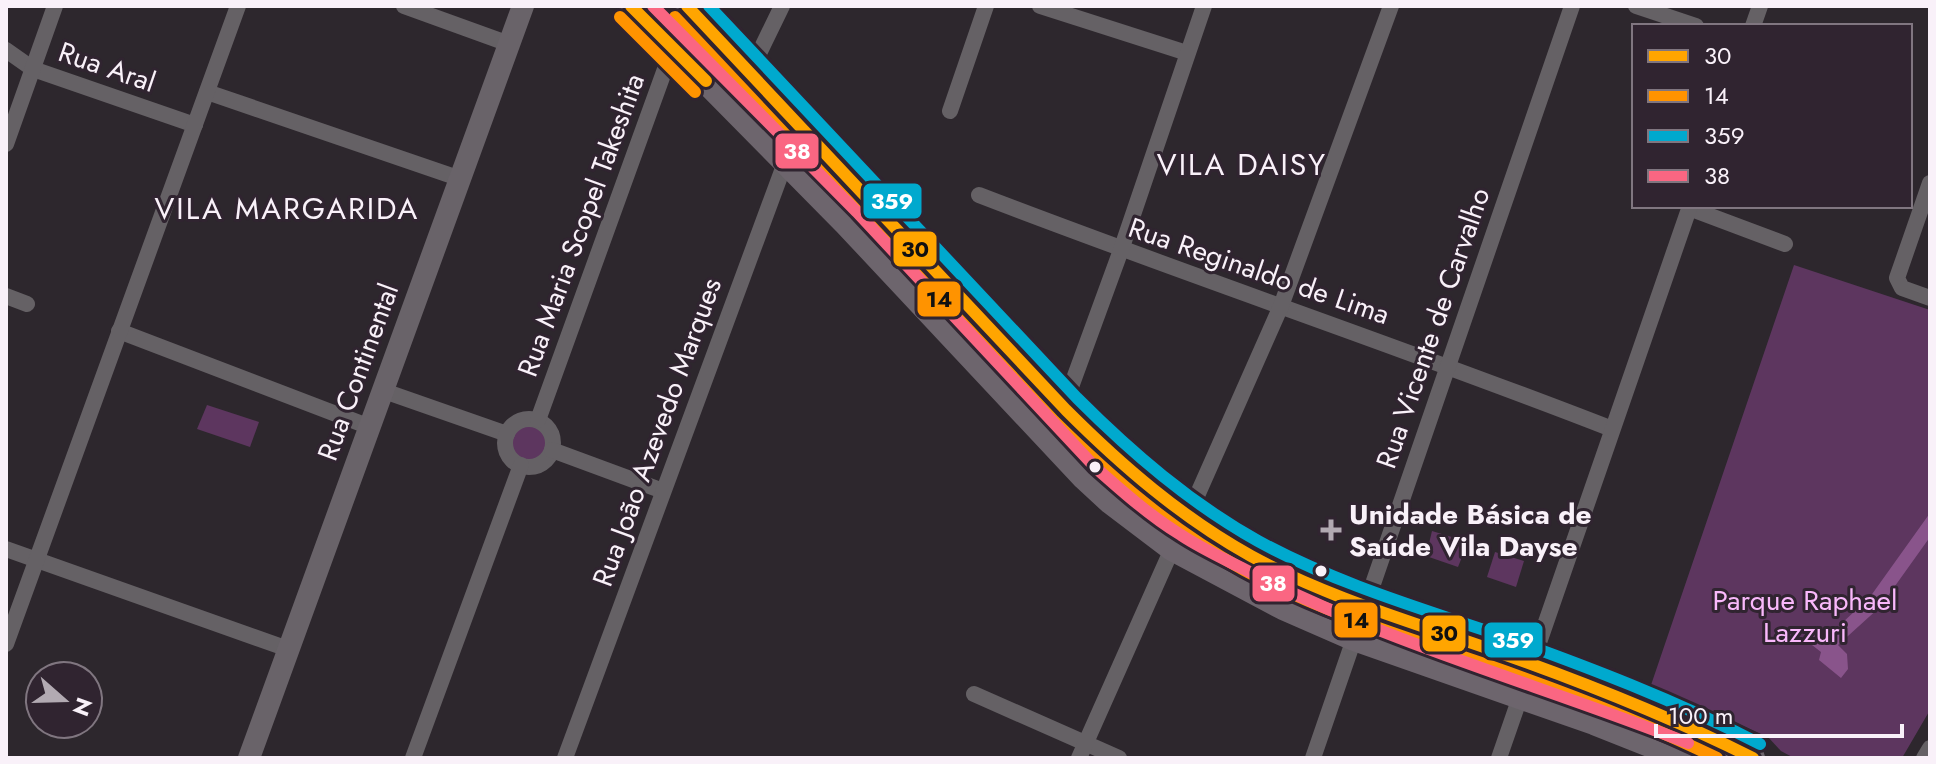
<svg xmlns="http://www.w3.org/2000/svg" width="1936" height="764" font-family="Jost,sans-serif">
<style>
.green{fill:#5d365f}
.water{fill:#89548b}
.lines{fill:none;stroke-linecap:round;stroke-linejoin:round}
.street{stroke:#656165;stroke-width:16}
.secondary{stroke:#696369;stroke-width:22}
.primary{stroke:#6d656d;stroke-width:24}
.bus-1-casing{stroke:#302430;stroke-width:18}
.bus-2-casing{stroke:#302430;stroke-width:18}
.bus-3-casing{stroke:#302430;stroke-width:18}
.bus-4-casing{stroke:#302430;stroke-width:18}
.bus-1{stroke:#ffa500;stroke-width:12}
.bus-2{stroke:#ff9300;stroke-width:12}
.bus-3{stroke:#00a9ce;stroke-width:12}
.bus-4{stroke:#fa6682;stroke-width:12}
.bus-dot{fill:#f9f1f9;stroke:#302430;stroke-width:3}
.poi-dot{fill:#b2aab2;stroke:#302430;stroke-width:3}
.labels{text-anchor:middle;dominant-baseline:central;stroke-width:6;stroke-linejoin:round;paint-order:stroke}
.street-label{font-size:28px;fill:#f9f1f9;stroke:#302430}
.poi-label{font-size:28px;font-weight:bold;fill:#f9f1f9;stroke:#302430;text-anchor:start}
.park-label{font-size:28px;fill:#f9b8fb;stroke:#302430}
.neighbourhood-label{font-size:30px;letter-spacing:2px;fill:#f9f1f9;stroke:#302430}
.line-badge{stroke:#302430;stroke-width:3}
.badge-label{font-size:22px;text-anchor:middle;font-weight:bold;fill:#fff}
.pale-badge-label{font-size:22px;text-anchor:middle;font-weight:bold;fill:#111}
</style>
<rect width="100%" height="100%" fill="#2d272d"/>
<!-- green -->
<g class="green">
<polygon points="1794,265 1930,310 1930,710 1902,758 1794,758 1781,751 1768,737 1651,685"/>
<polygon points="207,405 259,422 250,447 197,429"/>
<circle cx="529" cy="442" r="18"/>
<polygon points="1432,531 1468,542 1458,567 1426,556"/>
<polygon points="1495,552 1524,561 1516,587 1487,577"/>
</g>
<!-- water -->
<polygon class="water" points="1930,513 1930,537 1880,607 1838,645 1847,654 1848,669 1841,678 1819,660 1821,652 1812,645 1800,643 1816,631 1827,637 1870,597"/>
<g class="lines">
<!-- street -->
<g class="street">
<polyline points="404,6 509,44"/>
<polyline points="1040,6 1187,53"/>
<polyline points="1636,6 1696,26"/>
<polyline points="1753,26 1760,6"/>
<polyline points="6,50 33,69 195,125"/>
<polyline points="750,72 782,6"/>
<polyline points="207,92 461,179"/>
<polyline points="950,111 986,6"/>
<polyline points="6,144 55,6"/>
<polyline points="1930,183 1897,278 1902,288 1930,298"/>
<path d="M979,195C1189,276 1402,347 1612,429"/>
<polyline points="1689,208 1785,244"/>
<polyline points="6,296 27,304"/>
<polyline points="119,331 370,427"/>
<polyline points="384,391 507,434"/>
<polyline points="1064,406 1121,250 1204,6"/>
<circle cx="529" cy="443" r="24"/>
<polyline points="538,420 673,47"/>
<polyline points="552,450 663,491"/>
<polyline points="1188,516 1281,306 1391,6"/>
<polyline points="6,549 288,649"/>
<polyline points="6,644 238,6"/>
<polyline points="974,694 1119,758"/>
<polyline points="413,758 521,465"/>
<polyline points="565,758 799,125"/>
<polyline points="1079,758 1172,549"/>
<polyline points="1313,758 1572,6"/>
<polyline points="1499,758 1690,206"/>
<polyline points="1924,758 1930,748"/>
</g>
<!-- secondary -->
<polyline class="secondary" points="249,758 523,6"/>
<!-- primary -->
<g class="primary">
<polyline points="631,6 845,223 1084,478 1110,502 1172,549 1283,608 1354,639 1594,723 1682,758"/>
<path d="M687,6C787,111 885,218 984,324C1056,400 1127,480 1216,535C1313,596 1425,625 1532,664C1608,691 1682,721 1753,758"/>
</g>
<defs>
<g id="bus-1">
<polyline points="631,6 706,81"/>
<path d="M687,6L1066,410C1122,466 1181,517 1251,556C1328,598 1413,622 1495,651C1583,682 1669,716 1753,758"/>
</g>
<g id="bus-2">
<polyline points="620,17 695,92"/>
<path d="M675,17L1054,421C1112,478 1172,531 1244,570C1321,612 1405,637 1487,665C1565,692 1643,722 1717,758"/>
</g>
<path id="bus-3" d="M709,6L1077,398C1132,453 1190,503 1258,541C1333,582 1416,607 1496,634C1586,666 1675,700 1760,744"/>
<path id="bus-4" d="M653,6L857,212L1095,467C1122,491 1150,516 1181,535C1199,547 1220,557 1240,567C1382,642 1539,684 1688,743"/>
</defs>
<!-- bus-1 casing -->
<use href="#bus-1" class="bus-1-casing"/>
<!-- bus-2 casing -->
<use href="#bus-2" class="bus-2-casing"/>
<!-- bus-3 casing -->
<use href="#bus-3" class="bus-3-casing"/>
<!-- bus-4 casing -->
<use href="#bus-4" class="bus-4-casing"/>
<!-- bus-1 -->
<use href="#bus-1" class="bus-1"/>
<!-- bus-2 -->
<use href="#bus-2" class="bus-2"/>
<!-- bus-3 -->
<use href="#bus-3" class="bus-3"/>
<!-- bus-4 -->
<use href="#bus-4" class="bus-4"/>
</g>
<!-- markers -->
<g class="bus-dot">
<circle cx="1095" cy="467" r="7"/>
<circle cx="1321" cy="571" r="7"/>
</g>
<path class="poi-dot" d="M1327 518h8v8h8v8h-8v8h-8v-8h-8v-8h8z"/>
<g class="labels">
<!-- street labels -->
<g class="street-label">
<text transform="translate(107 67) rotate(19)">Rua Aral</text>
<text transform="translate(581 225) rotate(-70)">Rua Maria Scopel Takeshita</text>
<text transform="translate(1259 271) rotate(19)">Rua Reginaldo de Lima</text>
<text transform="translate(1433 328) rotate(-71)">Rua Vicente de Carvalho</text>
<text transform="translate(358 372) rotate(-70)">Rua Continental</text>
<text transform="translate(657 432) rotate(-70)">Rua João Azevedo Marques</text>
</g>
<!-- poi labels -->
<g class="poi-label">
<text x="1349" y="514">Unidade Básica de<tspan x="1349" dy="32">Saúde Vila Dayse</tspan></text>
</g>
<!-- park labels -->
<g class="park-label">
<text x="1805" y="600">Parque Raphael<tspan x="1805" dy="32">Lazzuri</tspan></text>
</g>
<!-- neighbourhood labels -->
<g class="neighbourhood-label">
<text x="1242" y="164">VILA DAISY</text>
<text x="287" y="208">VILA MARGARIDA</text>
</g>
</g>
<g class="line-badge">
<rect x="774" y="132" width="46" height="38" rx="8" fill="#fa6682"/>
<rect x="862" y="182" width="61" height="38" rx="8" fill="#00a9ce"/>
<rect x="892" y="230" width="46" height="38" rx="8" fill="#ffa500"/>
<rect x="916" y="280" width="46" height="38" rx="8" fill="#ff9300"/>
<rect x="1251" y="564" width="45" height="39" rx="8" fill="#fa6682"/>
<rect x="1333" y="601" width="46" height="38" rx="8" fill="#ff9300"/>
<rect x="1421" y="614" width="46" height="39" rx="8" fill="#ffa500"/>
<rect x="1483" y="621" width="61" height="38" rx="8" fill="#00a9ce"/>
</g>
<g class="badge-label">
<text x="797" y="159">38</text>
<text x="892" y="209">359</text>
<text x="1273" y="591">38</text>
<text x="1513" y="648">359</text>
</g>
<g class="pale-badge-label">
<text x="915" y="257">30</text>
<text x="939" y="307">14</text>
<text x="1356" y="628">14</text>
<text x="1444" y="641">30</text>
</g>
<!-- border -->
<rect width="1936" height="764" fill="none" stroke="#f9f1f9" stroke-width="16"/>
<!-- legend -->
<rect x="1632" y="24" width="280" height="184" fill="#302430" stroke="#807680" stroke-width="2"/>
<rect x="1648" y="50" width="40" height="12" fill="#ffa500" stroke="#807680" stroke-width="2"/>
<text x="1704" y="64" font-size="24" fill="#f9f1f9">30</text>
<rect x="1648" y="90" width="40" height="12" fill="#ff9300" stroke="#807680" stroke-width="2"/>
<text x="1704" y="104" font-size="24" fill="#f9f1f9">14</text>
<rect x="1648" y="130" width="40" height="12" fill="#00a9ce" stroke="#807680" stroke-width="2"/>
<text x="1704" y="144" font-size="24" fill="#f9f1f9">359</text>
<rect x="1648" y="170" width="40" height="12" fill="#fa6682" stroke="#807680" stroke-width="2"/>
<text x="1704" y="184" font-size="24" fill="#f9f1f9">38</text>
<!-- north arrow -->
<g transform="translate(64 700) rotate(110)"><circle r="38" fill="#302430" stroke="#807680" stroke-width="2"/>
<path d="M0-6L14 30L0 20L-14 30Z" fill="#b2aab2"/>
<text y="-12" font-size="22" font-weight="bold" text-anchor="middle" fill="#f9f1f9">N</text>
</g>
<!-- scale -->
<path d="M1656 724v12h246v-12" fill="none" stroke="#f9f1f9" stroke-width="4"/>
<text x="1668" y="724" font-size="24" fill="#f9f1f9" stroke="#302430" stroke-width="6" paint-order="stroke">100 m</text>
</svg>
